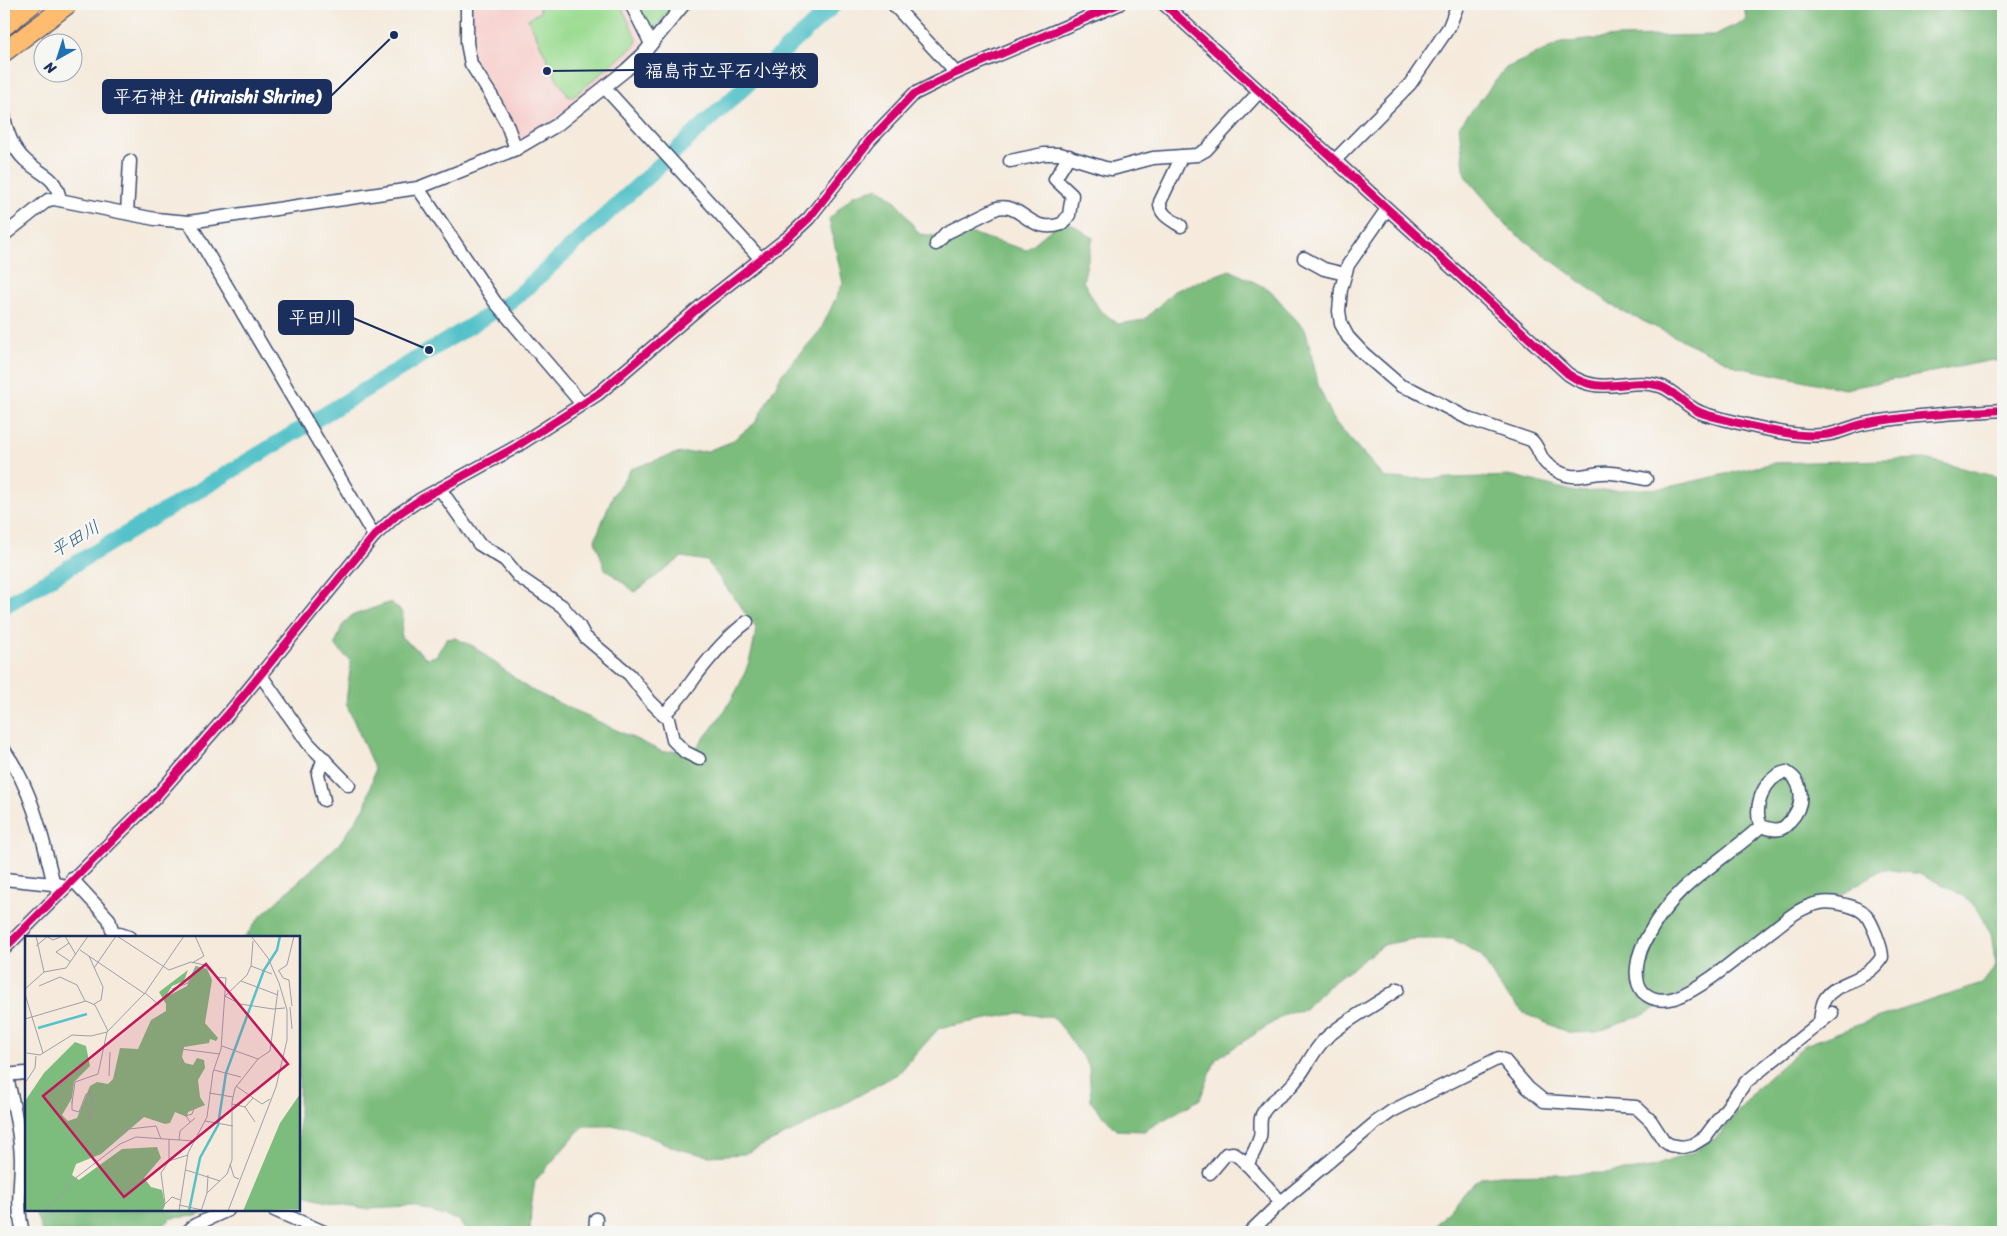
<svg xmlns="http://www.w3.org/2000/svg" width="2007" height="1236" font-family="Sriracha,'Klee One',sans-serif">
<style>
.built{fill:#f7d0cd}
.green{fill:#9bdc92;stroke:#5b8678}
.forest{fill:#7cbc7c;stroke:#4c766d}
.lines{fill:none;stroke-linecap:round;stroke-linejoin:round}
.river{stroke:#54c2c9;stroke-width:16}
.minor-casing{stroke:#3c4b71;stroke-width:15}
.highway-casing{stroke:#3c4b71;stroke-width:21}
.minor{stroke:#fff;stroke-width:12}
.highway{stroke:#fdbc70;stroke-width:19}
.cycleway-casing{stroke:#f6f6f2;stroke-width:11}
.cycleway{stroke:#d6006c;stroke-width:8}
.labels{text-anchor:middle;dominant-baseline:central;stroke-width:5;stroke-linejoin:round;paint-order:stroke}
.water-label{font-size:18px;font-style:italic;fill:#2c5b7e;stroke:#f6f6f2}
.inset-river{fill:none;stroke:#54c2c9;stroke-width:2.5}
.inset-road{fill:none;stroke:#9e9faa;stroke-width:1}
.view{fill:#c2185b;fill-opacity:0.15;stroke:#c2185b;stroke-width:2.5}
.inset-edge{fill:none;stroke:#1b2f5e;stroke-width:2.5}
.leader{fill:none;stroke:#1b2f5e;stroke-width:2}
.callout-dot{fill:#1b2f5e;stroke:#f6f6f2;stroke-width:2}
.callout{fill:#1b2f5e;stroke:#1b2f5e;stroke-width:2}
.callout-label{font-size:18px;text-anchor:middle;font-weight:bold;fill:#fff}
</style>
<rect width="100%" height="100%" fill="#f6f6f2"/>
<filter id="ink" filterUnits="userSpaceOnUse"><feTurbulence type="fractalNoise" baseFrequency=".02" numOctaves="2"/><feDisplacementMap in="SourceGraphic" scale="10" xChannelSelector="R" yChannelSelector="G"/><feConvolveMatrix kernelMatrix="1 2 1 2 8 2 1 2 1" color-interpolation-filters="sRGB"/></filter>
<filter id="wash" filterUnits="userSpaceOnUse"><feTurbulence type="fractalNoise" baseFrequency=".0096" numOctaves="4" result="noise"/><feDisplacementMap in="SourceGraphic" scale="20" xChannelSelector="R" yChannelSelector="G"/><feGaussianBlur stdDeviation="1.12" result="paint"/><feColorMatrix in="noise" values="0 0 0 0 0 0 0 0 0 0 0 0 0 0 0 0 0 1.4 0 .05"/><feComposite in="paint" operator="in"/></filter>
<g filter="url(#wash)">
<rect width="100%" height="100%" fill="#f5eadc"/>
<!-- built -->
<polygon class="built" points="472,4 625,4 644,44 605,79 533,136 524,140 517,136 472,54"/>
<!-- green -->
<g class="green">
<polygon points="539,4 620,4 637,39 635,45 573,97 569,97 557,79 528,19 540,12"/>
<polygon points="636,4 666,4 670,9 652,32"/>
</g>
<!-- forest -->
<g class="forest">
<polygon points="1744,4 2003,4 2003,362 1993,360 1845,389 1738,367 1616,308 1512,231 1465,176 1459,126 1506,68 1560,43 1616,37 1714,35 1746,20"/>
<path d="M879,188L897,202L919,234L945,237L973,234L1026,250L1064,219L1093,238L1083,281L1099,309L1118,324L1144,320L1174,291L1230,270L1270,290L1306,331L1319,388L1335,422L1385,478L1423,479L1514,476L1576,492L1664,488L1774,463L1925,459L2003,478V1232H1431L1466,1189L1482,1177L1501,1175L1605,1173L1646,1169L1694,1152L1719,1135L1758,1087L1805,1045L1879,1017L1982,984L1996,966L1991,933L1972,902L1948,887L1919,874L1883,869L1781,930L1719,971L1645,1014L1597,1032L1570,1033L1525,1014L1501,989L1481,955L1453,939H1412L1383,945L1327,987L1304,1010L1289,1012L1216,1059L1200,1099L1144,1131L1116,1130L1091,1102L1089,1066L1055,1018L1019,1013L939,1028L899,1073L806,1125L744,1154L708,1156L678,1149L625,1126H583L535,1181L531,1207L530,1232H466L459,1220L413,1207L363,1209L299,1194V937H245L260,917L339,844L365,807L375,770L346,703L351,662L335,645L342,626L351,616L391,602L403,613L401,637L427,658L436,656L446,639L455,638L473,646L529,689L663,752L695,749C726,712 751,677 756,628L707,561L682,557L635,592L605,569L595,540L613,495L631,469L674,454L707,451L731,442L755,423L782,374L820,331L843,283L829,219L853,195Z"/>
<polygon points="35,1210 213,1210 196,1216 172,1218 155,1232 42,1232"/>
</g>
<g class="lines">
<!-- river -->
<polyline class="river" points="4,606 205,487 508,303 521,293 835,4"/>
</g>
</g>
<g filter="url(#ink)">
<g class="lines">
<defs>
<g id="minor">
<polyline points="467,4 467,43 471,64 491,95 506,122 516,149"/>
<polyline points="631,4 651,44"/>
<polyline points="893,4 956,73"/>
<path d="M1164,4L1568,374C1602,398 1628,376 1660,386C1671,389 1681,401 1691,407C1699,414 1712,416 1723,419C1751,426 1795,438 1823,435C1838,434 1850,427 1863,424C1909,415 1957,413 2003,410"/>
<polyline points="605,88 760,258"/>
<path d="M4,115C6,131 13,149 25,160C42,176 56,175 60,200"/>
<polyline points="1010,161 1044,154 1060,154 1105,168 1112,169 1153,158 1197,155 1206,150 1259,92"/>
<polyline points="1334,161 1410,84 1449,27 1458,4"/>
<polyline points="418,188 495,302 582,404"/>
<path d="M1387,209L1348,265L1341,289L1339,311L1341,324L1348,337L1363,353L1401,386L1413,390L1469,419L1531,440C1540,447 1539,459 1548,465C1576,486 1583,471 1611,473C1623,474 1635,477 1646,479"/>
<polyline points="127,213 130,161"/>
<polyline points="189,222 374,536"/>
<path d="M1181,226C1172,220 1159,215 1160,202L1182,156"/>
<polyline points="4,235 48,200 54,199 155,219 189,222 418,188 516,149 557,125 626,70 644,53 684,4"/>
<path d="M936,244L946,233L997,208C1023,202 1028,235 1062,224L1069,215L1072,195L1055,179L1069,156"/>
<polyline points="1304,258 1324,269 1345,274"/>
<polyline points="440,489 479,544 505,560 519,577 562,606 579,626 585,637 630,675 650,701 668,719 673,740 685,752 699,759"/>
<polyline points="260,674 308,743 349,785"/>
<path d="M663,715C678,702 687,688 698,673C713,654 728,636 747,622"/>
<path d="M4,750C32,788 43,839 54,885"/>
<polyline points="324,800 318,774 324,758"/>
<path d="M1761,826C1752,807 1765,776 1786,772C1806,783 1804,807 1789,822C1787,825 1783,828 1780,829C1774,831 1767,828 1761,826C1721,863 1677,882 1650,932C1643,944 1638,954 1637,967C1636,976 1637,985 1643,992C1652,1001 1664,1001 1675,998C1706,987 1747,949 1774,929C1788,918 1802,906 1820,903C1829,901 1837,903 1846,905C1854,907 1861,909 1866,915C1872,923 1882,947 1882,957C1865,984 1838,979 1825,999C1821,1005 1821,1015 1820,1022"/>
<polyline points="4,879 62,885"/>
<polyline points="72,879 109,919 114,937"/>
<polyline points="114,934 120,934 129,937"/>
<polyline points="4,949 154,799 230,712 374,536 397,515 421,499 514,448 598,394 701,306 790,236 809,218 870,140 914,94 956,73 1119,4"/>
<path d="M4,1075L7,1078C14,1105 20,1131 21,1159C21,1184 16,1207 23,1232"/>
<polyline points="4,1075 26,1073"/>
<path d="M1247,1165C1252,1156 1257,1147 1260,1137C1262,1128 1258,1119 1264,1111C1270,1101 1281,1096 1289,1088C1305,1073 1310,1054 1325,1039C1346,1019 1375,1006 1398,989"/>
<polyline points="1210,1173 1226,1154 1233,1153 1244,1161 1281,1202"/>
<polyline points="274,1210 324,1232"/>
<polyline points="187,1232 195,1225 228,1210"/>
<polyline points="595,1232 596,1219"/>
<polyline points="1250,1232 1281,1202 1375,1123 1392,1111 1499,1058 1504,1060 1528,1088 1544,1101 1636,1107 1651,1121 1664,1141 1670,1145 1682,1147 1692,1145 1705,1137 1746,1082 1832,1013"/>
</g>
<g id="highway">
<polyline points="4,26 32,4"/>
<polyline points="4,52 68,4"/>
</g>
</defs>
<!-- minor casing -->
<use href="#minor" class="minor-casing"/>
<!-- highway casing -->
<use href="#highway" class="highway-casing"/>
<!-- minor -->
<use href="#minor" class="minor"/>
<!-- highway -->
<use href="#highway" class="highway"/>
<defs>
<g id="cycleway">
<path d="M1164,4L1568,374C1602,398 1628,376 1660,386C1671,389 1681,401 1691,407C1699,414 1712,416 1723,419C1751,426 1795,438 1823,435C1838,434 1850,427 1863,424C1909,415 1957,413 2003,410"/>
<polyline points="4,949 154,799 230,712 374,536 397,515 421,499 514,448 598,394 701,306 790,236 809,218 870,140 914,94 956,73 1119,4"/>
</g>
</defs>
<!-- cycleway casing -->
<use href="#cycleway" class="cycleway-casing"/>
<!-- cycleway -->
<use href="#cycleway" class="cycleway"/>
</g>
</g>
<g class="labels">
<!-- water labels -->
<g class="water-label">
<text transform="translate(75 539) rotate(-31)">平田川</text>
</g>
</g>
<!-- overview -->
<g transform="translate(25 936)">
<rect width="275" height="275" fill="#f5eadc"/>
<path d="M171,30L182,33L187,44L180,87L193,102L191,105L185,103L184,107L159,111L157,121L160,127L168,129L172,122L179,124L180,132L173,144L175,161L180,169L163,176L162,181L150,176L145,187L140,188L119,181L76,218L51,228L47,239L54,244L97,213L132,211L136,222L119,242L126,251L137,254L140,269L137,275H0V165L19,137L50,106L61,110L65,130L49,146L47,162L37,179L43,185L52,182L65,150L72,146L83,148L88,143L95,112L113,113L126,84L141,75V68L134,56L163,34L159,45L147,50L142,58L145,59L162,50ZM275,158V273L218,275L255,187Z" fill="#7cbc7c"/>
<path class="inset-river" d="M13,92L62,78M164,275L175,222L193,189L201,137L239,34L252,14L255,0"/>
<path class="inset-road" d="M11,0L19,36M21,0L28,4L38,0M40,0L51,19M92,0L144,34L166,26L179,29L191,41L201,42L196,113L188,136L182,181L163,217L154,275M44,7L31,16L46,26M11,10L23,0M55,14L120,58M64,20L78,51L76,64L69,68M167,27L179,20L170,0M226,30L247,38M69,32L91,0M253,35L262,29L269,0M254,35L258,42L264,44L267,70M216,45L253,59M14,50L35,41L52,49L60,65M0,53L19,36L41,32L63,0M147,53L163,47L171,30M120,57L134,69M0,58L18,117M200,60L215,68L248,73L260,72M199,61L222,39L226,30L228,5M265,71L267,93M0,83L61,65L70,69L83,95M197,110L233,123M156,113L195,118M2,117L15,119L47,99L66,100L82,96L120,57L159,0M189,134L216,141M84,140L85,116M0,147L10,132L11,120M211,150L237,168L245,163M184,157L208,161M47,165V174L54,176L61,158L65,157L67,167L63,180L67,183L65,177M47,167L50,146L73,138L82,96M207,168L220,171L228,162M220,171L230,186M180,185L208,190M165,186L161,180L167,178L170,170M97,198L104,193L131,190L136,203M144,203V225M154,204L155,195L170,182M205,228L209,241L214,243M161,234L195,245M182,257L183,239M140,268L147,261L155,264M154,269L177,274M19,275L34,262L44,247L95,208L111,201L170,205M137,275L140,267L136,237L144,225L163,219M176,275L182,257L202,238L207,224V166L210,152L233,123L245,115L253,54M203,275L251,151L262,104V74L254,47L243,22L226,0"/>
<path class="view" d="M181,28L263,128L99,261L18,160Z"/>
<rect width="275" height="275" class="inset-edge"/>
</g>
<!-- callouts -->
<path class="leader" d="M547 71L635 70M394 35L331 96M429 350L353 318"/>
<g class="callout-dot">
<circle cx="547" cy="71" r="5"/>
<circle cx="394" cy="35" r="5"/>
<circle cx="429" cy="350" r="5"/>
</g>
<g class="callout">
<rect x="635" y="54" width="182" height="33" rx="5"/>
<rect x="103" y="80" width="228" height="33" rx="5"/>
<rect x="279" y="301" width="74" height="33" rx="5"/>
</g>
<g class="callout-label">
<text x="726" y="77">福島市立平石小学校</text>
<text x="217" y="103">平石神社 (Hiraishi Shrine)</text>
<text x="316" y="324">平田川</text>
</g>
<!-- margin -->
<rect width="2007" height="1236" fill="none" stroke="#f6f6f2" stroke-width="20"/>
<!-- north arrow -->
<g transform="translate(58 58) rotate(219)"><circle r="24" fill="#f6f6f2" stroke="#9ea6b7"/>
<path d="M0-4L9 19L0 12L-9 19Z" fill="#1f6fb2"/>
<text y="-8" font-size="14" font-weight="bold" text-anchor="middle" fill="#1b2f5e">N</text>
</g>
</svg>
